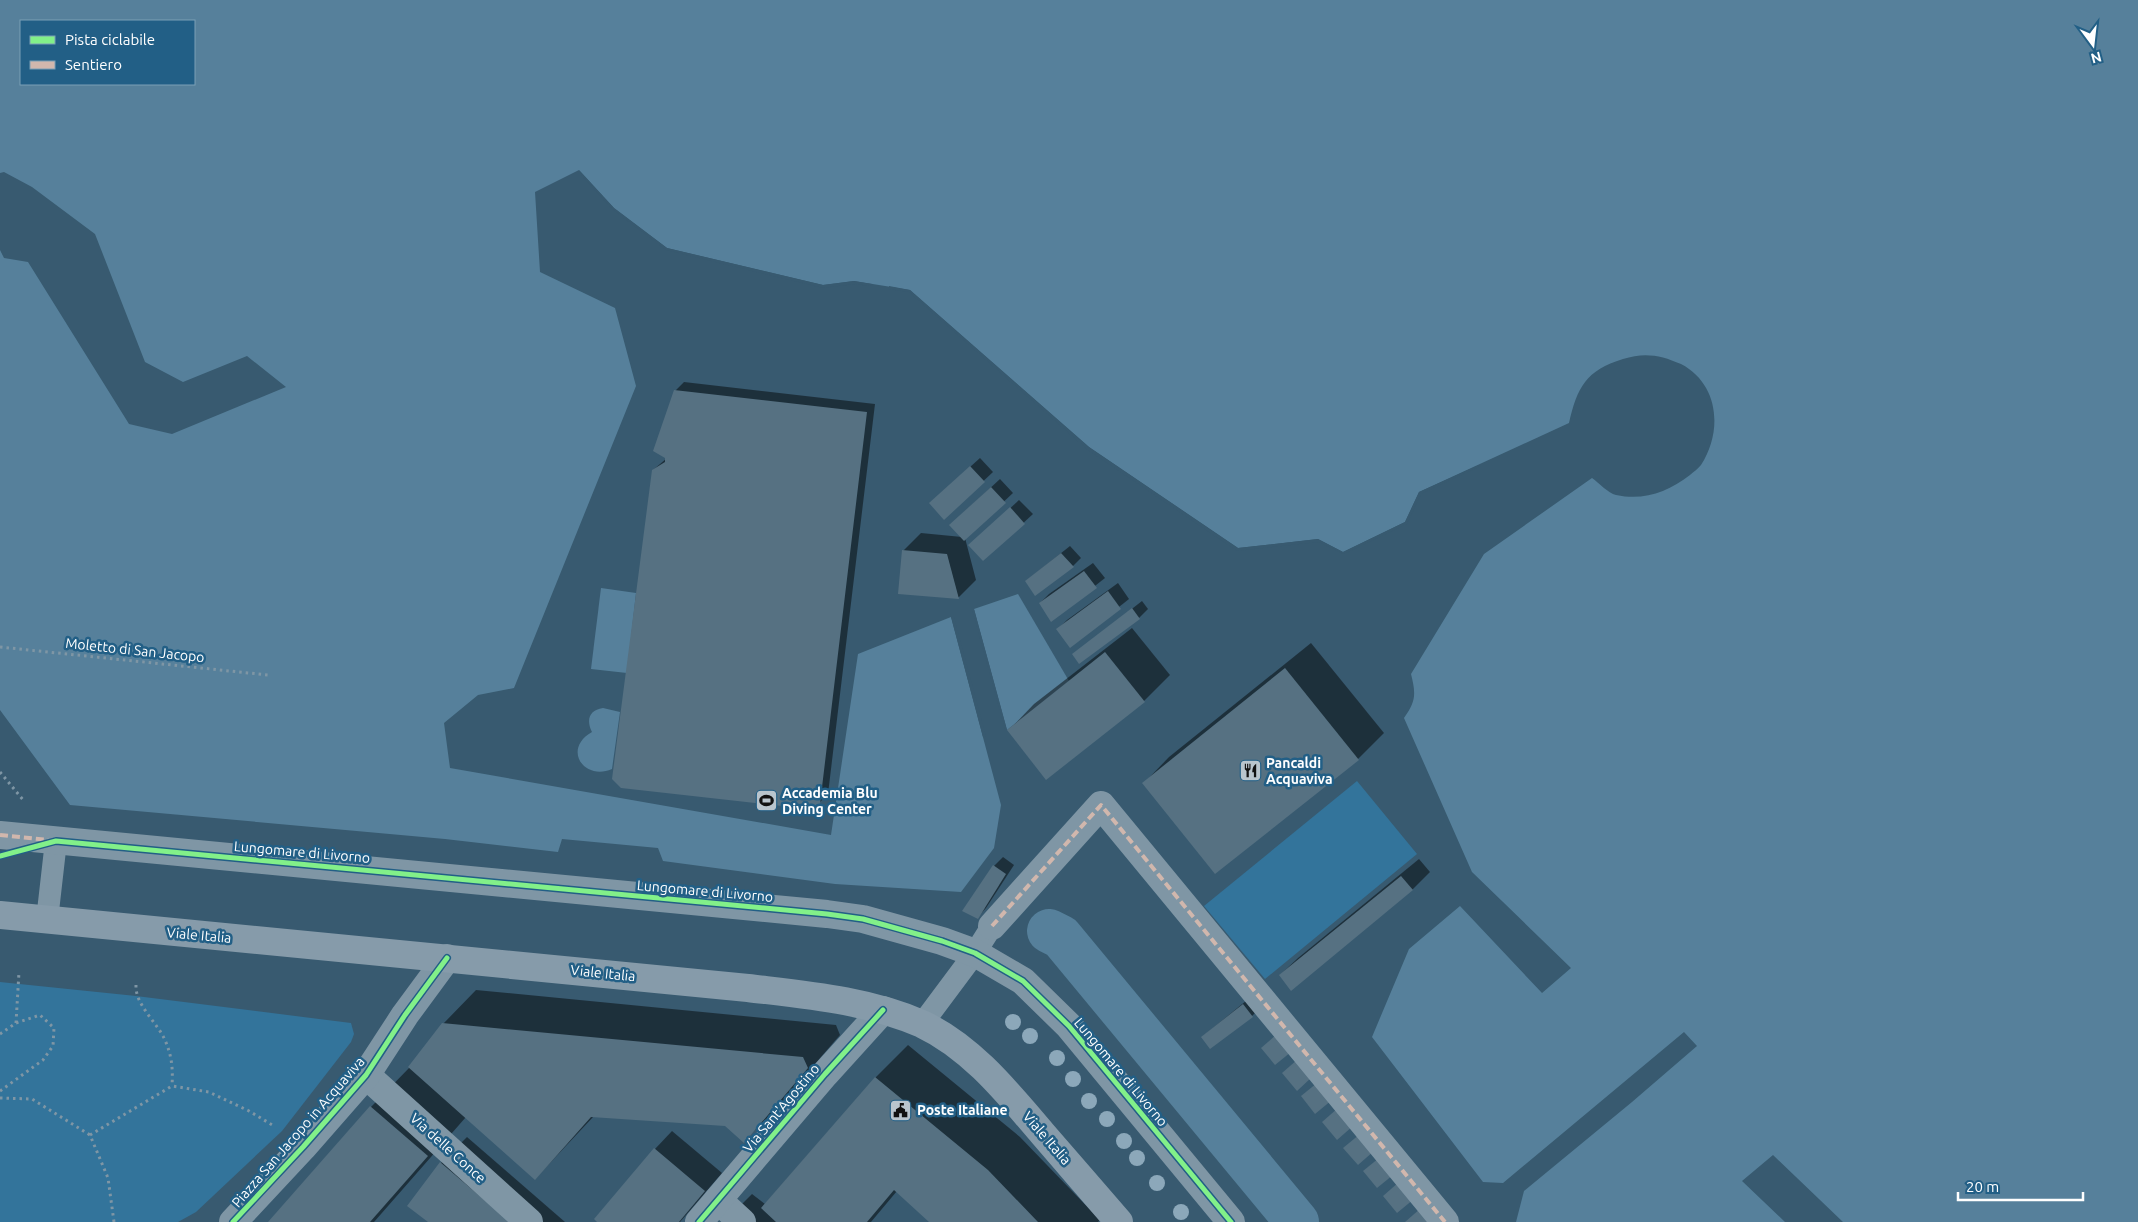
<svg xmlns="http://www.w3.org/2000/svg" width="2138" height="1222" font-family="Ubuntu,sans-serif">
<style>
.green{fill:#33749b}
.water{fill:#56809b;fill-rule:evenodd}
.pier{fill:#385a70}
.shadow{fill:#0007}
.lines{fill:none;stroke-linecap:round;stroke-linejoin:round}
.canal{stroke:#56809b;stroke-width:44}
.building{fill:#567182}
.path{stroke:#7f96a5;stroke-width:3;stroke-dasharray:2.5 4;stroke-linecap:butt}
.lane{stroke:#7f96a5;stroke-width:22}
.street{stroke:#7f96a5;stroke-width:28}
.secondary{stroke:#869baa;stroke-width:28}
.quiet{stroke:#d1b7ad;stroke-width:4;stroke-dasharray:8 4;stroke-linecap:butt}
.cycleway-casing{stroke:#225f86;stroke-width:8}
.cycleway{stroke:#82f089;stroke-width:5}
.tree{fill:#8ca8ba}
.labels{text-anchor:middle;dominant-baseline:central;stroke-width:5;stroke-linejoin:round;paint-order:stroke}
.street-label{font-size:14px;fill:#fff;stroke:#225f86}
.poi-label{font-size:14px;font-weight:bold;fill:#fff;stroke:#225f86;text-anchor:start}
</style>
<rect width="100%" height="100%" fill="#385a70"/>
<!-- green -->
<g class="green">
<polygon points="1357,781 1417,854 1265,979 1204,906"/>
<polygon points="0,982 136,996 351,1023 354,1034 351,1042 282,1131 196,1212 178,1222 0,1222"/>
</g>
<!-- water -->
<g class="water">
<path d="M0,0H2138V1222H1843L1773,1155L1742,1181L1785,1222H1516L1524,1191L1632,1102L1697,1046L1684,1032L1503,1183L1483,1182L1372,1037L1409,949L1460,906L1542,993L1571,968L1472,872L1404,718C1416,701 1416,694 1411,674L1484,554L1592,478C1599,483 1608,493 1616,495C1644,501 1668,492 1690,475C1693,472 1698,469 1701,465C1723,431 1719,384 1681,364C1661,355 1644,352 1623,359C1586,370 1577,388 1569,423L1419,492L1405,522L1343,552L1318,539L1238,548L1089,447L910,290L854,281L823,285L667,248L614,208L579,170L535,192L540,272L615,308L636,386L514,688L478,695L444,723L450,768L831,835L858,654L951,617L1001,805L994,848L961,892L835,884L663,861L658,848L562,839L558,852L445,839L70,805L0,710ZM21,21H194V84H21Z"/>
<polygon points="601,588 636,593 627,673 591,669"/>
<polygon points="1018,594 1069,681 1007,730 974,609"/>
<path d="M603,708L620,712L612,769C584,781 562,749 592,732C586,720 589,710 603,708Z"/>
</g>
<!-- pier -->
<g class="pier">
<polygon points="579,170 614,208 667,248 823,285 854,281 872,284 871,286 854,284 823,288 666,250 612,209 583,177"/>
<polygon points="4,172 32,187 95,234 145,362 183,382 247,356 286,387 172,434 129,424 28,262 4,258 0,250 0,173"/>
<polygon points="889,286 910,290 1089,447 1238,548 1318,539 1343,552 1405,522 1419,492 1479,465 1481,466 1421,494 1407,524 1344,554 1318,542 1237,551 1088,450 909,292 889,289"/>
<polygon points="974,609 1007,730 1005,730 972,610"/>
<polygon points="951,617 954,617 986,736 983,737"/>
</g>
<!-- shadow -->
<g class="shadow">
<polygon points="684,382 875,404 828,794 819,803 653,470 667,458 675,391"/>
<polygon points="980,458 993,472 944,518 939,495"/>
<polygon points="1000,479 1013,493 965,538 976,580 959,597 900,592 903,551 921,533 962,537 960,516"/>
<polygon points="1019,500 1033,514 983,560 979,537"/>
<polygon points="1070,546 1081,558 1073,566 1026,581"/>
<polygon points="1093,563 1105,578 1052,620 1040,603 1049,594"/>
<polygon points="1118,583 1129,599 1070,646 1058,629 1067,620"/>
<polygon points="1142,601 1148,609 1139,618 1074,654"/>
<polygon points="1132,628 1170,675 1144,701 1009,730 1034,704"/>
<polygon points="1311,643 1384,733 1358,759 1144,783 1169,757"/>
<polygon points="1003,857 1014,865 986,908 978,917 964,910 994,866"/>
<polygon points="1419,859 1430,872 1413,889 1291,989 1280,975 1298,958"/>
<polygon points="476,990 836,1025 840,1035 776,1109 744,1141 726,1125 594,1116 535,1179 466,1117 374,1222 270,1222 371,1107 410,1067 443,1024"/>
<polygon points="1252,996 1261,1007 1252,1016 1202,1037"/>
<polygon points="908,1045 1020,1137 1100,1220 1098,1222 931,1222 897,1191 871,1222 724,1222 752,1194 765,1204 875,1078"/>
<polygon points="672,1131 722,1173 680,1222 599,1222 595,1219 655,1149"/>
<polygon points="467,1137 565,1222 430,1222 409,1206 441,1163"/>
</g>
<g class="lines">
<!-- canal -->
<polyline class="canal" points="1049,931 1061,937 1297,1222"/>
</g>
<!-- building -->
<g class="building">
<polygon points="674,390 867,412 820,804 809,809 621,788 612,779 652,470 665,462 665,458 653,451"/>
<polygon points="970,466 985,482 944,520 929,503"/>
<polygon points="991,487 1006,503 964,541 949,525"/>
<polygon points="1010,507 1025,524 983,561 968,545"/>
<polygon points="902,550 947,554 959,599 898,594"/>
<polygon points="1061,553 1074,567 1035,596 1025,581"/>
<polygon points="1084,571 1097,588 1051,622 1039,603"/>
<polygon points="1108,591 1121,609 1070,648 1056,629"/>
<polygon points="1132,608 1140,619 1079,664 1072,654"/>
<polygon points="1105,652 1145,702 1046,780 1007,730"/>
<polygon points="1285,668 1359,760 1215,874 1142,783"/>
<polygon points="993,865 1006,874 978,919 962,911"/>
<polygon points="1401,876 1413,890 1291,991 1279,975"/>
<polygon points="1243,1004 1253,1017 1210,1049 1201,1037"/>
<polygon points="442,1023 803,1057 808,1068 744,1143 725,1126 591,1117 535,1180 408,1067"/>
<polygon points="1277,1034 1291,1052 1275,1065 1261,1048"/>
<polygon points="1298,1059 1312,1077 1297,1091 1282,1073"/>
<polygon points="875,1077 988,1170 1038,1222 929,1222 894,1190 867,1222 776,1222 761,1208"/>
<polygon points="1317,1083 1332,1100 1315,1114 1301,1096"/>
<polygon points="370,1106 428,1156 370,1222 268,1222"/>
<polygon points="1338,1108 1353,1126 1337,1140 1322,1122"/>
<polygon points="1360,1134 1374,1151 1358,1165 1343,1148"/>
<polygon points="654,1148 705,1191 679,1222 597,1222 594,1219"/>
<polygon points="1379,1158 1393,1175 1377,1188 1363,1171"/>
<polygon points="440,1162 510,1222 428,1222 407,1206"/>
<polygon points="1399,1182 1414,1199 1397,1213 1383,1196"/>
<polygon points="1421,1208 1432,1222 1405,1222"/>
</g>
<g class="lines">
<!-- path -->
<g class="path">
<polyline points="0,647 268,675"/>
<polyline points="0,772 24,801"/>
<path d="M136,985C135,1005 157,1022 165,1040C172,1056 173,1069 172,1086"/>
<polyline points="16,1023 19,972"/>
<polyline points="0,1034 16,1023 40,1015 54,1028 53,1046 43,1060 0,1091"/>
<polyline points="0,1098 32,1099 90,1135"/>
<polyline points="114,1222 108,1178 90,1135 172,1086 209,1092 249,1111 274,1126"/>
</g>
<!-- lane -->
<g class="lane">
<polyline points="47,920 56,841"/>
<polyline points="922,1024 975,953 992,926"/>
</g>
<!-- street -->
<g class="street">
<polyline points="0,835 827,914 863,919 942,941 975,953 1023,981 1069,1026 1231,1222"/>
<polyline points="992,926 1101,805 1445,1222"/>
<polyline points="366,1075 529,1222"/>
<polyline points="718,1200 742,1222"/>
<polyline points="233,1222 303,1147 366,1075 405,1015 447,958"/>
<polyline points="699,1222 825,1074 883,1010"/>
</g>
<!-- secondary -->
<path class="secondary" d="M0,915L748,988C806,995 867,1000 922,1024C971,1047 1007,1092 1042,1133C1068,1163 1093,1192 1119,1222"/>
<!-- quiet -->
<g class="quiet">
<polyline points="0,835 48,840"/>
<polyline points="992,926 1101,805 1445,1222"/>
</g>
<defs>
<g id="cycleway">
<polyline points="0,856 56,841 827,914 863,919 942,941 975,953 1023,981 1069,1026 1231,1222"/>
<polyline points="233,1222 303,1147 366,1075 405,1015 447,958"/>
<polyline points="699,1222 825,1074 883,1010"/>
</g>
</defs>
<!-- cycleway casing -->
<use href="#cycleway" class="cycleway-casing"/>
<!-- cycleway -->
<use href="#cycleway" class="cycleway"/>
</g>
<!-- trees -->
<g class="tree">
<circle cx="1013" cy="1022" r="8"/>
<circle cx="1030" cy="1036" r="8"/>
<circle cx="1057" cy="1058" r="8"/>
<circle cx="1073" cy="1079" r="8"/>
<circle cx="1089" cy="1101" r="8"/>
<circle cx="1107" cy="1119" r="8"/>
<circle cx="1124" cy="1141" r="8"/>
<circle cx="1137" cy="1158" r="8"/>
<circle cx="1157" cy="1183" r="8"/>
<circle cx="1181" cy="1212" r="8"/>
</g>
<!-- icons -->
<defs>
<symbol id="restaurant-square" viewBox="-11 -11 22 22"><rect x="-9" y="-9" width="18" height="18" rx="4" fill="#b9c5cd" stroke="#225f86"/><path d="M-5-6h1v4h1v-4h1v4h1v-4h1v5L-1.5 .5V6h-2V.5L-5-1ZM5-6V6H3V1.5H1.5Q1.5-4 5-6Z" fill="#111"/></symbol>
<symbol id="stadium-square" viewBox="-11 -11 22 22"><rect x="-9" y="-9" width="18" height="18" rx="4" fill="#b9c5cd" stroke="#225f86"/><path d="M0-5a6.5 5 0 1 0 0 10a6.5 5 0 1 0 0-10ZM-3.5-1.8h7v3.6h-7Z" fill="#111"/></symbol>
<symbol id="civic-square" viewBox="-11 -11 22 22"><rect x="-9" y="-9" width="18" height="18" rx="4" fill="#b9c5cd" stroke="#225f86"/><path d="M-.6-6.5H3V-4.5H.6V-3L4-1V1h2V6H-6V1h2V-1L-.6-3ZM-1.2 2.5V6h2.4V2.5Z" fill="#111"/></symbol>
</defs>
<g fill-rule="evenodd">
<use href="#restaurant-square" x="1238" y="758" width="25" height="25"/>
<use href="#stadium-square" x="754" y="788" width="25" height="25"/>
<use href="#civic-square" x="888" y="1098" width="25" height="25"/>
</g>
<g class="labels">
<!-- street labels -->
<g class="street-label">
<text transform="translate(135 650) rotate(6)">Moletto di San Jacopo</text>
<text transform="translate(302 852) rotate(5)">Lungomare di Livorno</text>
<text transform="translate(705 891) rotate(5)">Lungomare di Livorno</text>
<text transform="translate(199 935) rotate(5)">Viale Italia</text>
<text transform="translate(603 973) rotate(6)">Viale Italia</text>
<text transform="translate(1121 1072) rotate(50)">Lungomare di Livorno</text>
<text transform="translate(781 1108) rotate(-50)">Via Sant'Agostino</text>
<text transform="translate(298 1132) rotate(-49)">Piazza San Jacopo in Acquaviva</text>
<text transform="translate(1047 1138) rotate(49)">Viale Italia</text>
<text transform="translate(448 1148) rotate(42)">Via delle Conce</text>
</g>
<!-- poi labels -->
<g class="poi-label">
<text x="1266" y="763">Pancaldi<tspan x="1266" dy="16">Acquaviva</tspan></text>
<text x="782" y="793">Accademia Blu<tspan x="782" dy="16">Diving Center</tspan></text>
<text x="917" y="1110">Poste Italiane</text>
</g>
</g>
<!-- legend -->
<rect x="20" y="20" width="175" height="65" fill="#225f86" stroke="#7a9fb6"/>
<rect x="30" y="36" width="25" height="8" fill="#82f089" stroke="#7a9fb6"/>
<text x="65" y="45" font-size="15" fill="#ffffff">Pista ciclabile</text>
<rect x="30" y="61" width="25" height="8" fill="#d1b7ad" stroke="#7a9fb6"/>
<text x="65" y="70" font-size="15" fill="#ffffff">Sentiero</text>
<!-- north arrow -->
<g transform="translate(2093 45) rotate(165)" stroke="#225f86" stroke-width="4" paint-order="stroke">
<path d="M0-4L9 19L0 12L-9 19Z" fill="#ffffff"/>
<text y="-8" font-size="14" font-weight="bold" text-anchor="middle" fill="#ffffff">N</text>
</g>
<!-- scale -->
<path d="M1958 1192v8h125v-8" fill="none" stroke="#ffffff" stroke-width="2.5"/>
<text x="1966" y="1192" font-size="15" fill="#ffffff" stroke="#225f86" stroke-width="4" paint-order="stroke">20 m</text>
</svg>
